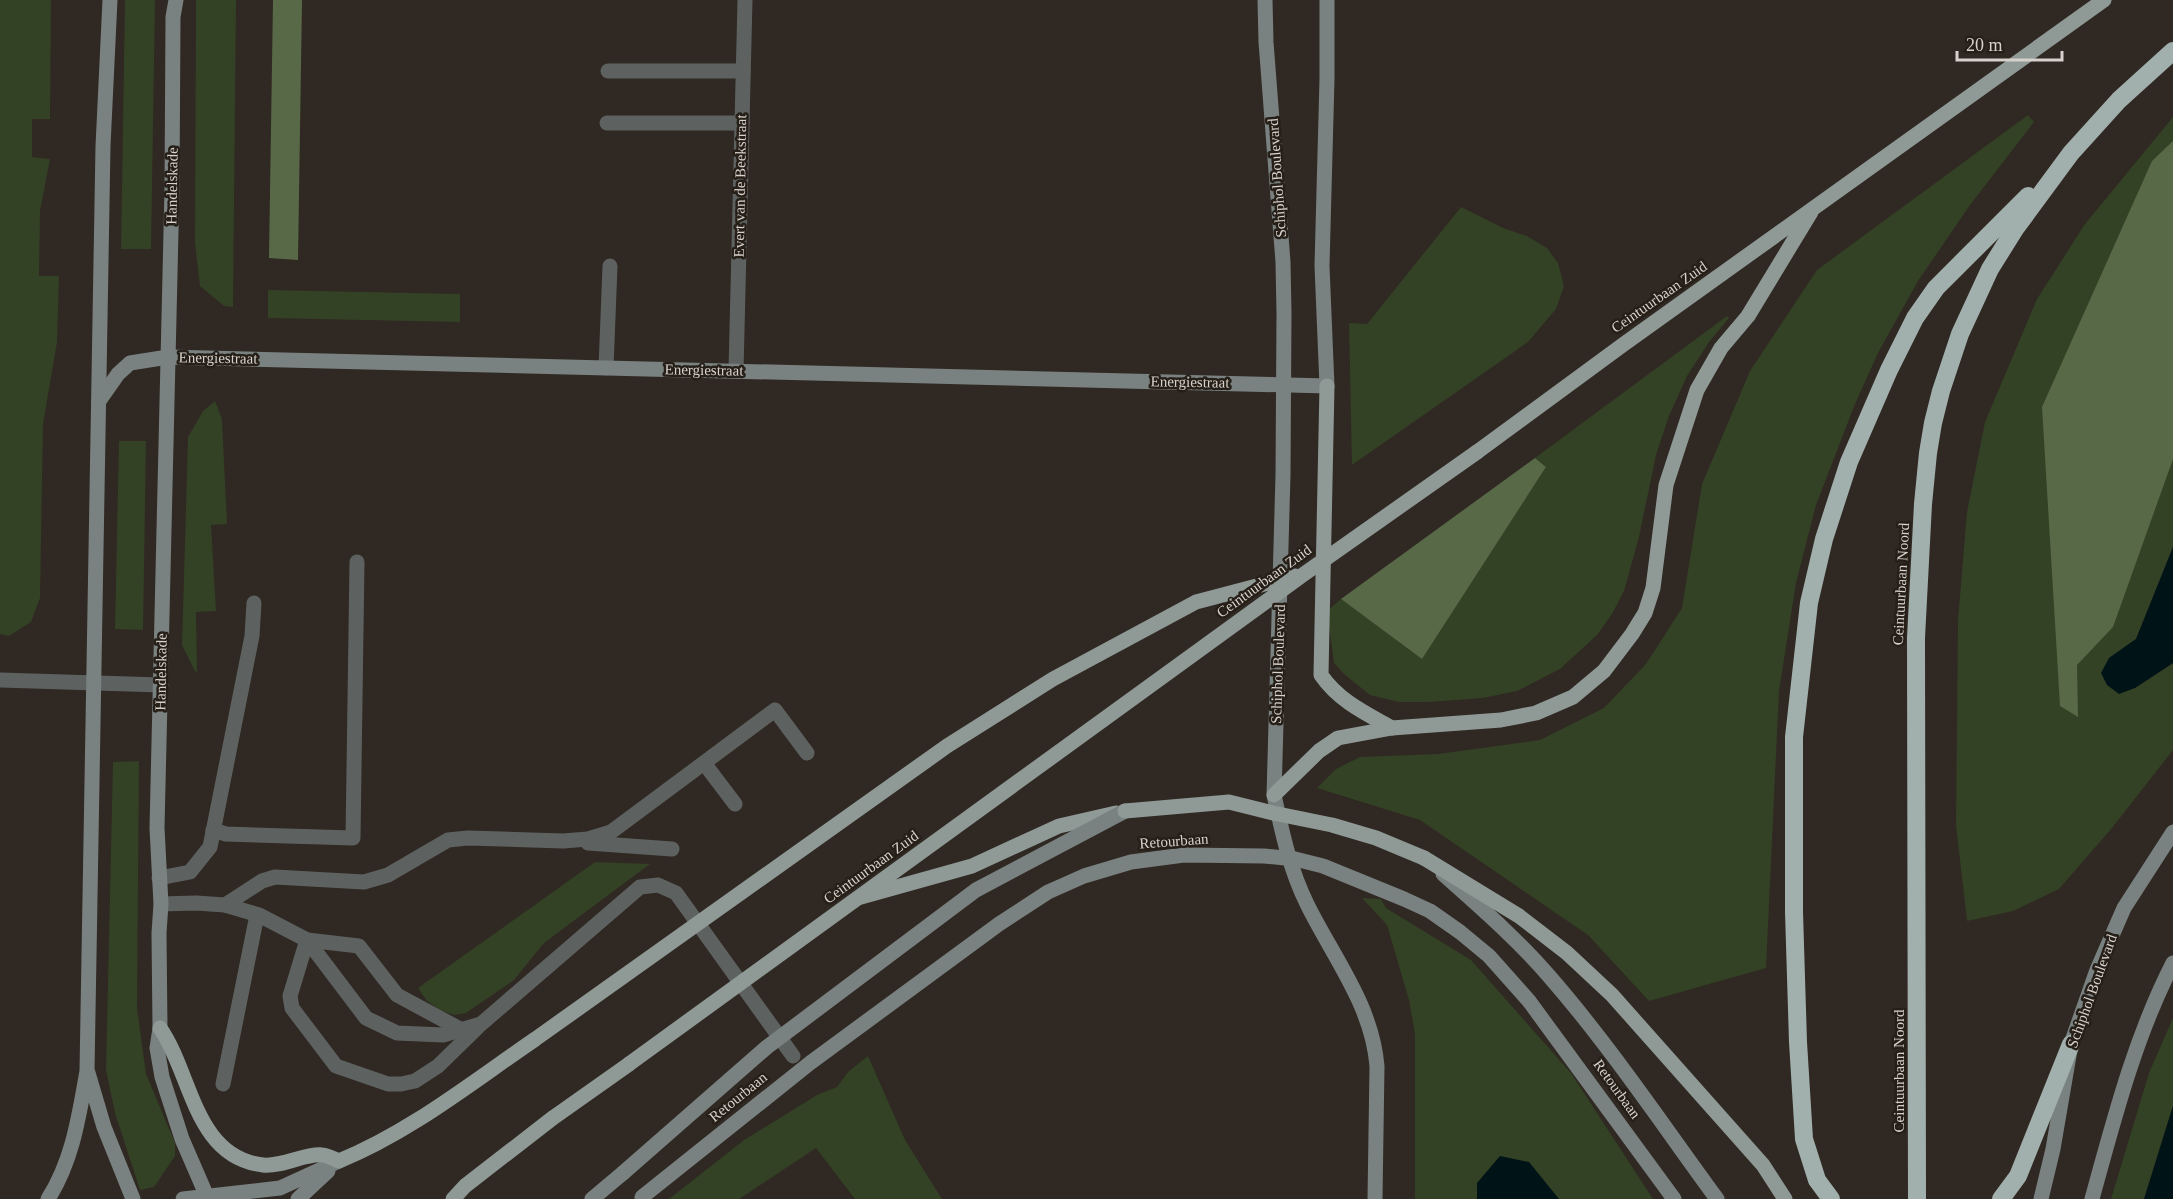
<svg xmlns="http://www.w3.org/2000/svg" width="2173" height="1199" font-family="'Times New Roman',serif">
<style>
.green{fill:#334125}
.forest{fill:#586947}
.water{fill:#001417}
.lines{fill:none;stroke-linecap:round;stroke-linejoin:round}
.lane{stroke:#5d6261;stroke-width:15}
.street{stroke:#5d6261;stroke-width:15}
.secondary{stroke:#798280;stroke-width:15}
.primary{stroke:#8f9a97;stroke-width:15}
.highway{stroke:#a2b0ad;stroke-width:18}
.secondary-bridge{stroke:#798280;stroke-width:15}
.primary-bridge{stroke:#8f9a97;stroke-width:15}
.labels{text-anchor:middle;dominant-baseline:central;stroke-width:5;stroke-linejoin:round;paint-order:stroke}
.street-label{font-size:15px;fill:#d6d1cc;stroke:#261f18}
</style>
<rect width="100%" height="100%" fill="#302822"/>
<!-- green -->
<g class="green">
<polygon points="0,0 51,0 50,119 32,119 32,157 50,159 40,211 39,276 59,276 57,342 43,424 40,598 31,622 9,636 0,634"/>
<polygon points="125,0 155,0 151,249 121,249"/>
<polygon points="196,0 236,0 233,307 224,306 200,286 195,243"/>
<polygon points="2028,115 2034,122 1970,205 1918,281 1879,351 1855,404 1816,505 1796,583 1779,691 1766,968 1649,1001 1588,935 1420,820 1317,788 1336,769 1360,757 1438,754 1540,740 1604,708 1646,664 1682,608 1702,484 1750,371 1817,270"/>
<polygon points="2173,117 2173,547 2136,639 2109,658 2135,688 2173,663 2173,750 2112,828 2059,889 2013,911 1967,921 1956,825 1958,620 1967,512 1985,422 2037,299 2085,224"/>
<polygon points="1461,207 1503,228 1527,236 1547,248 1558,263 1564,286 1556,309 1528,342 1352,465 1349,323 1367,324"/>
<polygon points="268,290 460,294 460,322 268,318"/>
<polygon points="1727,316 1729,318 1709,342 1687,376 1669,416 1656,455 1639,537 1624,591 1612,614 1597,635 1560,669 1517,691 1483,698 1429,702 1399,702 1370,695 1344,674 1334,663 1327,611 1341,599 1422,658 1546,467 1535,458"/>
<polygon points="215,401 222,419 227,524 211,525 216,611 196,612 197,672 195,671 182,645 188,437 203,411"/>
<polygon points="119,441 146,441 143,630 115,629"/>
<polygon points="139,761 137,1008 146,1074 175,1143 175,1156 154,1187 140,1190 115,1113 106,1070 113,762"/>
<polygon points="595,862 650,864 544,943 514,980 466,1013 454,1015 440,1010 427,1001 418,988"/>
<polygon points="1362,898 1381,899 1386,908 1471,960 1571,1073 1653,1199 1415,1199 1415,1034 1409,1000 1387,925"/>
<polygon points="2173,1018 2173,1106 2144,1199 2111,1199 2149,1073"/>
<polygon points="868,1056 905,1140 942,1199 855,1199 816,1148 739,1199 669,1199 744,1140 817,1095 837,1087 848,1072"/>
</g>
<!-- forest -->
<g class="forest">
<polygon points="273,0 302,0 298,260 269,258"/>
<polygon points="2173,141 2173,459 2113,627 2077,665 2078,717 2060,706 2042,407 2152,161"/>
<polygon points="1535,458 1546,467 1422,659 1341,599"/>
</g>
<!-- water -->
<g class="water">
<polygon points="2173,547 2173,663 2135,688 2119,694 2107,685 2101,673 2109,658 2136,639"/>
<polygon points="2173,1106 2173,1199 2144,1199"/>
<polygon points="1500,1156 1529,1162 1559,1199 1477,1199 1477,1183"/>
</g>
<g class="lines">
<!-- lane -->
<g class="lane">
<polyline points="608,71 743,71"/>
<polyline points="607,123 742,123"/>
<polyline points="606,368 610,266"/>
<polyline points="0,680 161,685"/>
<polyline points="704,763 735,804"/>
<polyline points="213,830 226,834 353,838 357,562"/>
<polyline points="588,843 672,849"/>
<polyline points="159,878 190,872 210,847 252,636 254,603"/>
<polyline points="161,904 196,903 225,905 259,915 307,940 366,1018 397,1033 443,1035 481,1024 640,887 658,885 676,893 793,1056"/>
<polyline points="225,905 262,881 275,877 364,882 388,875 448,840 468,838 563,841 588,839 611,832 775,710 807,753"/>
<polyline points="462,1030 397,995 359,946 307,940 290,996 292,1008 336,1066 388,1084 401,1084 415,1081 438,1066 478,1027"/>
<polyline points="223,1084 257,915"/>
</g>
<!-- street -->
<polyline class="street" points="736,371 745,0"/>
<!-- secondary -->
<g class="secondary">
<polyline points="176,0 173,17 172,189 157,828 161,904 159,933 160,1028 157,1048 162,1077 182,1139 208,1199"/>
<path d="M1265,0L1266,42L1283,262L1284,313L1283,475L1274,795C1282,832 1290,870 1307,904C1333,957 1372,1005 1377,1066L1375,1199"/>
<polyline points="99,401 118,374 130,363 168,357 1327,386 1322,266 1327,79 1327,0"/>
<path d="M1443,874C1480,907 1517,939 1549,976C1610,1046 1662,1124 1717,1199"/>
<polyline points="88,1073 104,1127 133,1199"/>
<path d="M48,1199C73,1160 79,1115 87,1071L103,146L110,0"/>
<polyline points="183,1199 280,1188 339,1161"/>
<polyline points="298,1199 328,1171"/>
<polyline points="592,1199 623,1173"/>
<polyline points="2041,1199 2053,1149 2071,1044 2097,970 2124,908 2173,832"/>
<path d="M2092,1199C2114,1119 2135,1037 2173,963"/>
</g>
<!-- primary -->
<g class="primary">
<path d="M1327,386L1321,675C1339,701 1365,713 1392,728"/>
<polyline points="1477,452 1624,344 2104,0"/>
<polyline points="1274,795 1319,751 1338,738 1392,728 1501,720 1536,713 1573,697 1604,671 1632,634 1645,613 1653,588 1666,485 1697,390 1721,348 1748,316 1811,212"/>
<polyline points="1424,858 1519,916 1567,953 1612,995 1763,1165 1785,1199"/>
<polyline points="861,897 972,866 1059,826 1116,813"/>
<path d="M160,1028C192,1074 194,1157 263,1165C282,1167 306,1153 322,1155C327,1155 334,1159 339,1161C410,1132 471,1083 534,1040"/>
<polyline points="453,1199 465,1186 554,1117 629,1064"/>
</g>
<!-- highway -->
<g class="highway">
<polyline points="1831,1199 1817,1180 1804,1139 1798,1042 1794,912 1794,737 1809,603 1824,539 1849,462 1889,370 1915,318 1936,288 2028,196"/>
<polyline points="1917,1199 1916,638 1923,504 1928,453 1933,423 1941,391 1960,334 1990,269 2015,229 2071,153 2119,100 2173,51"/>
<polyline points="2001,1199 2018,1176 2071,1044"/>
</g>
<!-- secondary-bridge -->
<g class="secondary-bridge">
<polyline points="623,1173 767,1047 976,890 1125,811"/>
<polyline points="642,1197 810,1063 999,924 1048,892 1084,876 1131,862 1184,855 1264,856 1295,859 1323,866 1404,899 1430,911 1460,932 1489,956 1529,1001 1674,1199"/>
</g>
<!-- primary-bridge -->
<g class="primary-bridge">
<polyline points="1125,811 1229,802 1273,813 1332,825 1376,838 1424,858"/>
<polyline points="534,1040 947,746 1053,679 1196,602 1295,576"/>
<polyline points="629,1064 1304,574 1477,452"/>
</g>
</g>
<g class="labels">
<!-- street labels -->
<g class="street-label">
<text transform="translate(1277 178) rotate(-94)">Schiphol Boulevard</text>
<text transform="translate(172 186) rotate(-89)">Handelskade</text>
<text transform="translate(740 186) rotate(-89)">Evert van de Beekstraat</text>
<text transform="translate(1659 297) rotate(-35)">Ceintuurbaan Zuid</text>
<text transform="translate(218 358) rotate(1)">Energiestraat</text>
<text transform="translate(704 370) rotate(1)">Energiestraat</text>
<text transform="translate(1190 382) rotate(1)">Energiestraat</text>
<text transform="translate(1264 581) rotate(-36)">Ceintuurbaan Zuid</text>
<text transform="translate(1901 584) rotate(-87)">Ceintuurbaan Noord</text>
<text transform="translate(1278 664) rotate(-88)">Schiphol Boulevard</text>
<text transform="translate(161 672) rotate(-89)">Handelskade</text>
<text transform="translate(1174 841) rotate(-4)">Retourbaan</text>
<text transform="translate(871 867) rotate(-36)">Ceintuurbaan Zuid</text>
<text transform="translate(2092 991) rotate(-70)">Schiphol Boulevard</text>
<text transform="translate(1899 1071) rotate(-90)">Ceintuurbaan Noord</text>
<text transform="translate(1617 1089) rotate(54)">Retourbaan</text>
<text transform="translate(738 1097) rotate(-39)">Retourbaan</text>
</g>
</g>
<!-- scale -->
<path d="M1957 51v9h105v-9" fill="none" stroke="#d6d1cc" stroke-width="3"/>
<text x="1966" y="51" font-size="18" fill="#d6d1cc" stroke="#261f18" stroke-width="4.5" paint-order="stroke">20 m</text>
</svg>
